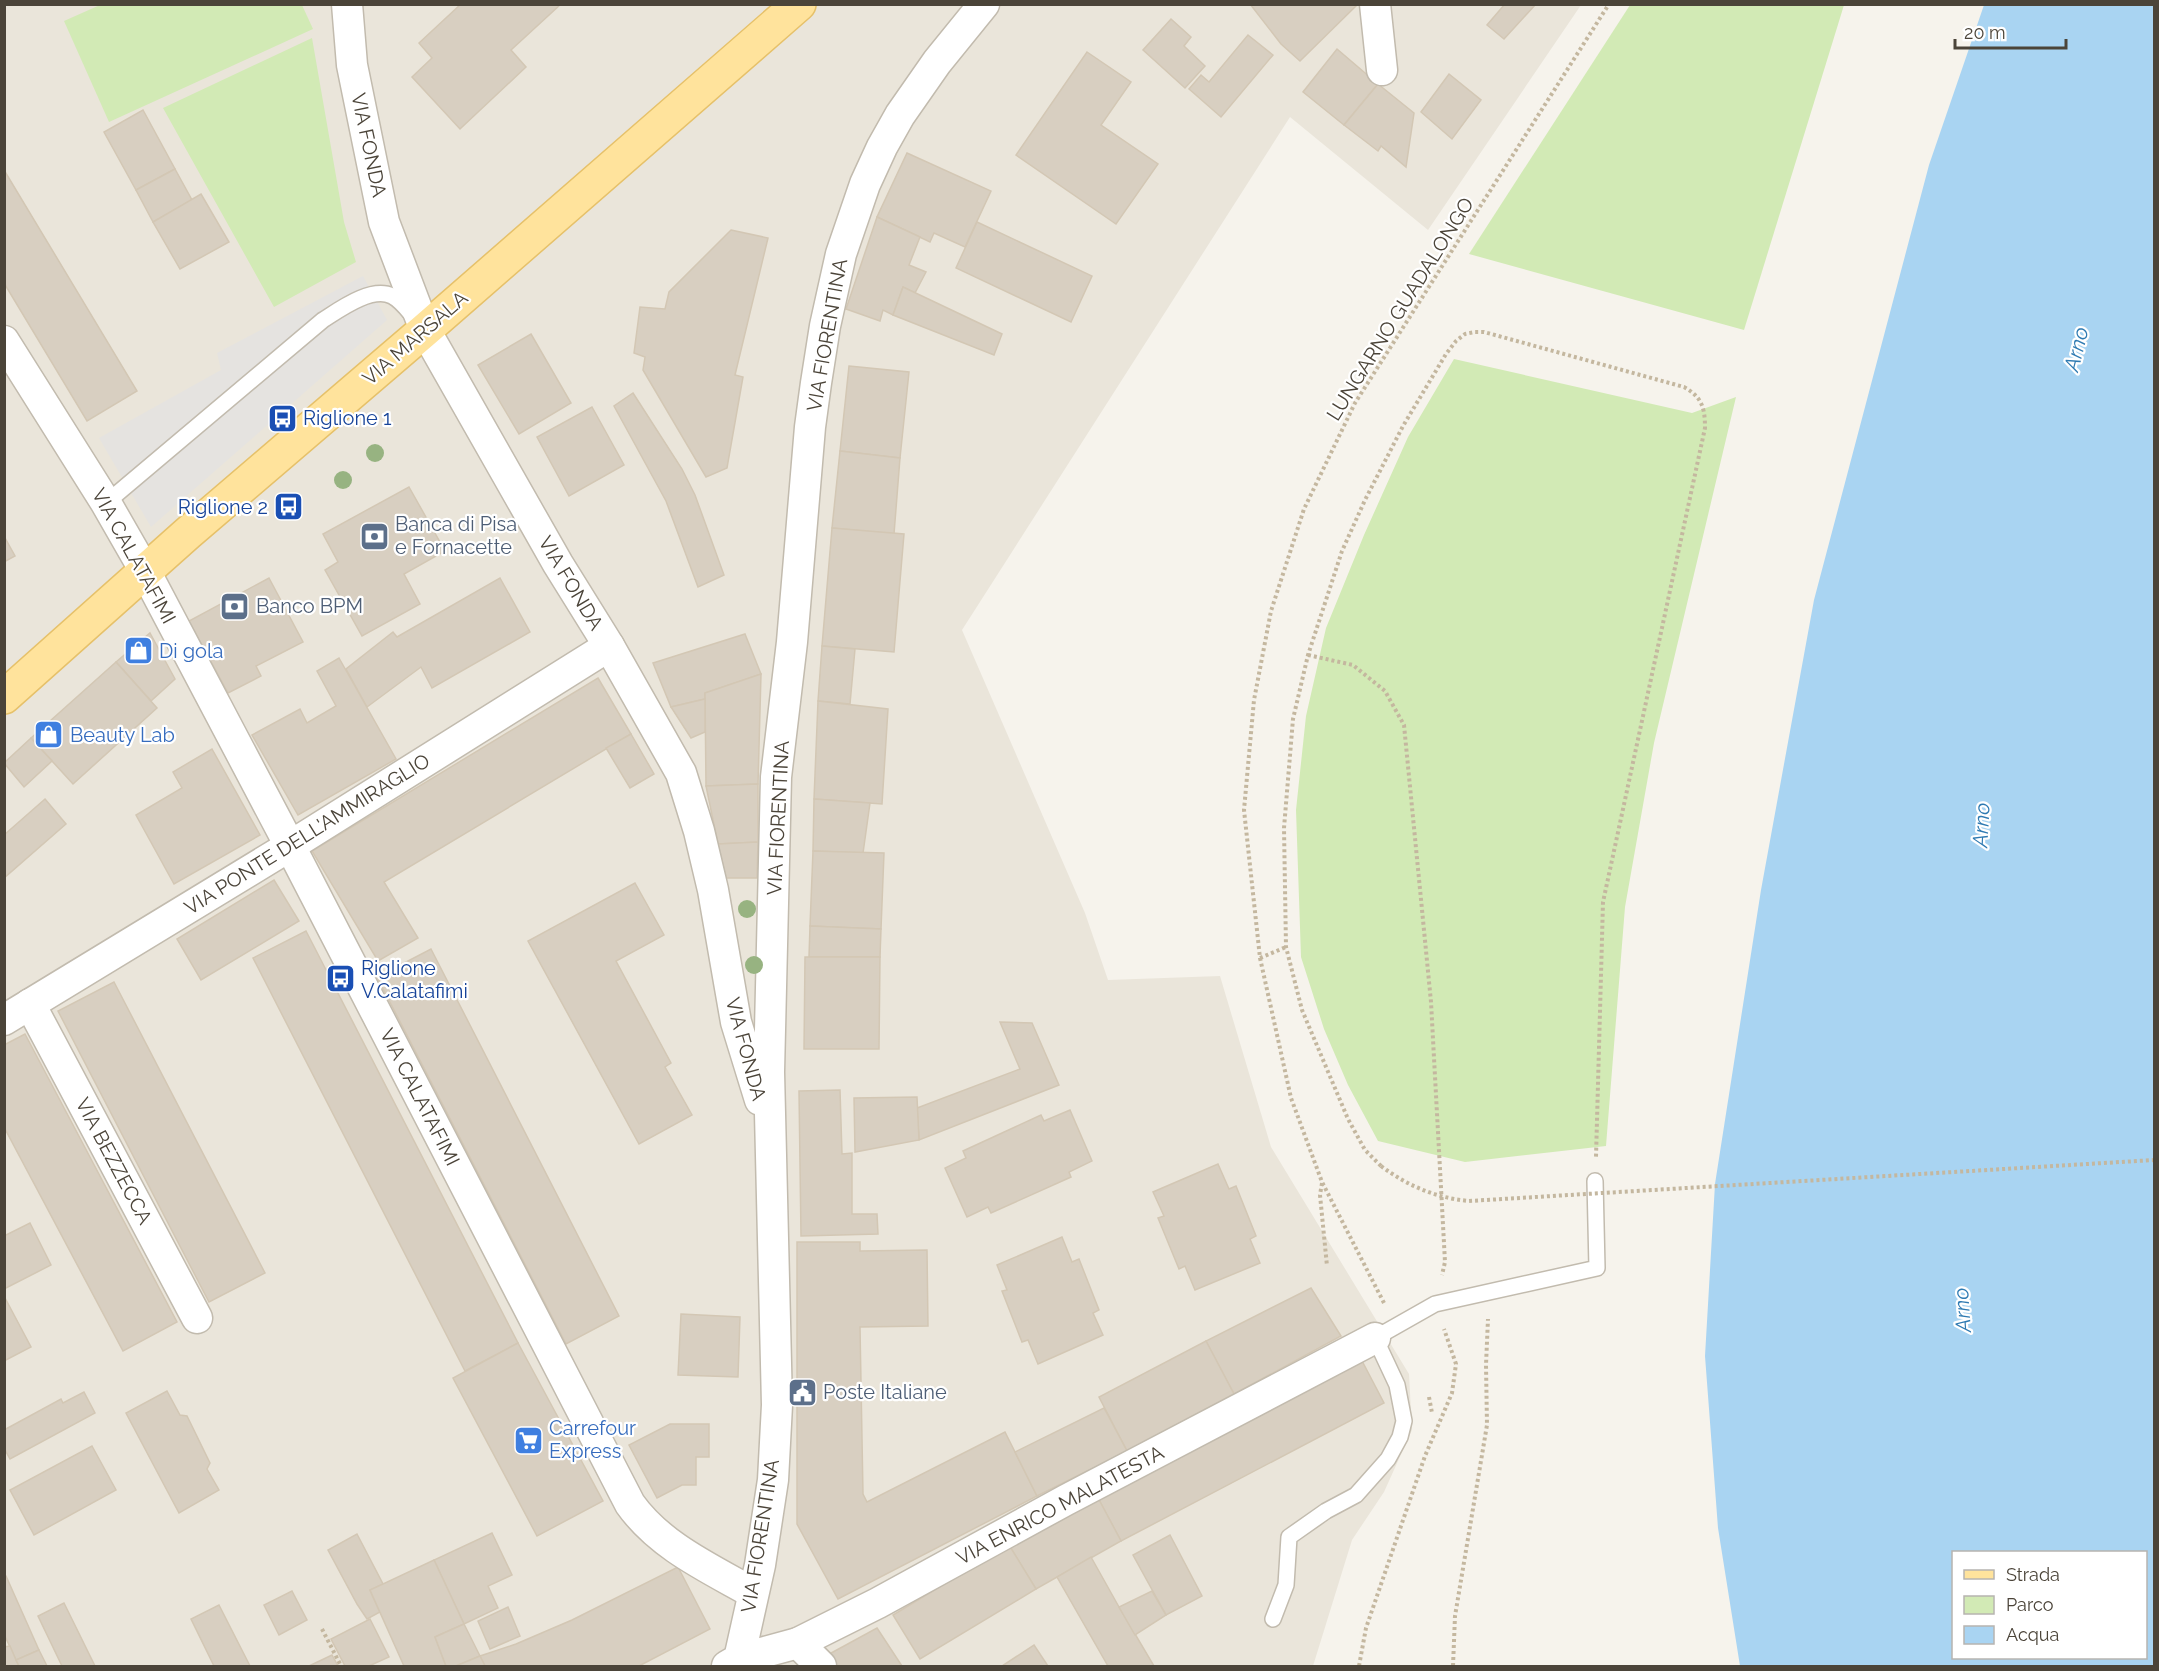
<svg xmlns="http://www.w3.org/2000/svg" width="2159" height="1671" font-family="Raleway,sans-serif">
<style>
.residential{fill:#eae5da}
.green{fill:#d2eab5}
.parking{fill:#e5e3e0}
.water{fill:#a9d4f2;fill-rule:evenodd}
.building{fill:#d8cfc1;stroke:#d3c7b4;stroke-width:1.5}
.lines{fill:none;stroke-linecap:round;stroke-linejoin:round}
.service-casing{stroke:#c2bbae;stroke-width:18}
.minor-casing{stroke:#c2bbae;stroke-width:33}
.primary-casing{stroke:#e6c16a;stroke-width:36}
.path{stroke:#c4b79f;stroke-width:4;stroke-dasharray:3 3;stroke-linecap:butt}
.service{stroke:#fff;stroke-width:15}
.minor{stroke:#fff;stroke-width:30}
.primary{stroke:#ffe39c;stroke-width:33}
.path-bridge{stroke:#c4b79f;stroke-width:4;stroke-dasharray:3 3;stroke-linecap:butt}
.tree{fill:#97b381}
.labels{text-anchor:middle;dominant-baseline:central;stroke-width:4.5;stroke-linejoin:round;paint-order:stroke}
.street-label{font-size:20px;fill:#4b4439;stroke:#fff}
.transit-label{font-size:20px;fill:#164399;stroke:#fff;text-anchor:start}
.service-label{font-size:20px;fill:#4e5e75;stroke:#fff;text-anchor:start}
.shop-label{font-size:20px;fill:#366cbe;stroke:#fff;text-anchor:start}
.water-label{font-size:21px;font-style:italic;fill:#2e7ab2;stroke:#fff}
</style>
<rect width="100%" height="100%" fill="#f6f3ec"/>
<!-- residential -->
<polygon class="residential" points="5,5 1581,5 1428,230 1290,117 962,630 1085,913 1108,980 1220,976 1271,1147 1409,1374 1412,1430 1384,1492 1352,1540 1313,1666 5,1666"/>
<!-- green -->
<g class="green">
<polygon points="302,5 313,29 109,122 64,21 100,5"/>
<polygon points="1630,5 1844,5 1744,330 1469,254"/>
<polygon points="312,38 344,222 356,262 274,307 163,108"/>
<polygon points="1454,359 1692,413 1736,397 1654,743 1625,907 1606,1146 1465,1162 1378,1141 1348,1085 1324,1029 1301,957 1296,810 1306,716 1326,628 1364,535 1408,437"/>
</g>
<!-- parking -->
<polygon class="parking" points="363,276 387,320 151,527 99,438 221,370 217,353"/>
<!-- water -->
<path class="water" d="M1984,5H2154V1666H1740L1718,1528L1705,1356L1715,1184L1761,890L1814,600L1929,165ZM1954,1552H2146V1658H1954Z"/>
<!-- building -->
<g class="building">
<polygon points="461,4 561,4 511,50 526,67 460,129 412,77 432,58 419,43"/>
<polygon points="1250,4 1358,4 1300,61 1281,44"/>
<polygon points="1505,4 1536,4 1504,39 1487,25"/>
<polygon points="1171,19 1191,37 1184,46 1205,66 1185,88 1143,50"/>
<polygon points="1248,35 1273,55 1221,117 1189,89 1201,75 1209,82"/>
<polygon points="1337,49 1378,84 1344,125 1303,92"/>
<polygon points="1087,52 1131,82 1101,125 1158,164 1116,224 1016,155"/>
<polygon points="1449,74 1481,100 1452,139 1421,112"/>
<polygon points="1378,84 1414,113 1406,167 1381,146 1378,151 1344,125"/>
<polygon points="143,110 175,169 136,190 104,132"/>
<polygon points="907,153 991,191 965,247 934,233 930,242 877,217"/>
<polygon points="175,169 192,200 153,222 136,190"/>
<polygon points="4,170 137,391 87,421 4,283"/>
<polygon points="201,194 229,242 180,269 153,222"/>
<polygon points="877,217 920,237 909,265 926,272 915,293 903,287 893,315 883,310 880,321 846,309"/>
<polygon points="977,222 1092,276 1071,322 956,268"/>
<polygon points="731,230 768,238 735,375 743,377 727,468 706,477 643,370 645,357 634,353 640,307 665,309 669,292"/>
<polygon points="903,287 1002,334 994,355 893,315"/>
<polygon points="531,334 571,403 519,434 478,365"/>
<polygon points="849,366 909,372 900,458 840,451"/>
<polygon points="633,393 682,469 695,495 724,575 698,587 666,501 614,406"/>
<polygon points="592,407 624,465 569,496 537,437"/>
<polygon points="840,451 900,458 894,534 832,528"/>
<polygon points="409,487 445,551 404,574 420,604 362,636 325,570 338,562 323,534"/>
<polygon points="832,528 904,534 894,652 822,646"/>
<polygon points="4,536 15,556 4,562"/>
<polygon points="269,578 303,642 256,666 261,676 228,693 189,621"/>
<polygon points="500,578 530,632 432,688 421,667 367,707 346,669 393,632 397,637"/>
<polygon points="150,633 175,679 151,701 116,662"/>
<polygon points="745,634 761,674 705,693 705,699 671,707 653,663"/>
<polygon points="822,646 855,649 850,704 818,701"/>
<polygon points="339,658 396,759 298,815 252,735 300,709 307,723 336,706 317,671"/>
<polygon points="116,662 157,708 73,784 31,738"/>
<polygon points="761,674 758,784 706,786 705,693"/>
<polygon points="598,678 631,734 384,882 418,938 378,961 312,851"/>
<polygon points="705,699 705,732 691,738 671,707"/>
<polygon points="818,701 888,709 882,804 814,799"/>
<polygon points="631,734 654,774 630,788 606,748"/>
<polygon points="31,738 52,761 24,787 4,763"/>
<polygon points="212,749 260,835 174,884 136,815 182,788 173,772"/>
<polygon points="758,784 758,842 718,844 706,786"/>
<polygon points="45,799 66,824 4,878 4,835"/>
<polygon points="814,799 870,803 863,853 813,851"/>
<polygon points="758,842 757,878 726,878 718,844"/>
<polygon points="813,851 884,853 881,929 810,926"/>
<polygon points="274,880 299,921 201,980 177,939"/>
<polygon points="635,883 664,935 616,961 671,1063 665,1067 692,1115 639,1144 528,941"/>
<polygon points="810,926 881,929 880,957 809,957"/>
<polygon points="306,931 518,1343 465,1371 253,958"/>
<polygon points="431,949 619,1316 566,1344 377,977"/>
<polygon points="805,957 880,957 879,1049 804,1049"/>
<polygon points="114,982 265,1273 209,1302 58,1011"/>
<polygon points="1000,1022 1032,1023 1059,1085 919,1140 917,1108 1020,1069"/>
<polygon points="25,1034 177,1322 123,1351 4,1127 4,1045"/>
<polygon points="840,1090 842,1154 852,1153 852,1214 877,1214 878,1234 801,1236 799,1091"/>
<polygon points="917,1097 919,1140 855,1152 854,1098"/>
<polygon points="1070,1110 1092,1161 1069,1172 1071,1177 991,1213 988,1207 967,1217 945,1168 966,1158 963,1151 1041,1115 1044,1121"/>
<polygon points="1218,1164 1229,1189 1236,1186 1256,1236 1250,1239 1260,1263 1195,1290 1185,1266 1179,1269 1158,1218 1164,1216 1153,1192"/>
<polygon points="30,1223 51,1265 4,1289 4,1236"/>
<polygon points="1062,1237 1072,1262 1079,1259 1099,1310 1093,1313 1103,1335 1038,1364 1028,1340 1022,1342 1002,1291 1007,1290 997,1265"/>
<polygon points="797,1242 860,1242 860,1251 927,1250 928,1326 860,1327 863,1494 867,1502 1005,1432 1037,1496 838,1599 797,1524"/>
<polygon points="1311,1288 1341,1336 1234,1394 1206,1341"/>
<polygon points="4,1296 31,1347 4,1361"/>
<polygon points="681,1314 740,1317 738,1377 678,1375"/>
<polygon points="1206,1341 1234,1394 1127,1451 1099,1397"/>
<polygon points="518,1343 603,1501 537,1536 453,1378"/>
<polygon points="1360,1357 1384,1403 1121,1541 1097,1496"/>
<polygon points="167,1391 180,1415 187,1416 210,1463 207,1469 219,1490 179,1513 126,1413"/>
<polygon points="84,1392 95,1413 10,1459 4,1448 4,1430 61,1399 63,1403"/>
<polygon points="1104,1408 1127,1451 1037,1496 1015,1452"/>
<polygon points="670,1424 709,1424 709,1457 696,1457 696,1485 682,1485 657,1498 629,1445"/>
<polygon points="92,1446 116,1490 34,1535 10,1490"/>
<polygon points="1097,1496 1121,1541 1036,1589 1009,1545"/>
<polygon points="492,1533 512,1575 488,1586 498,1608 464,1624 434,1560"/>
<polygon points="357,1534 383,1584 370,1590 380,1612 367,1619 357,1604 328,1550"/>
<polygon points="1170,1535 1202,1596 1166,1615 1133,1555"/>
<polygon points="1009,1545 1036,1589 920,1659 893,1615"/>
<polygon points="1091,1557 1119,1607 1154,1666 1108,1666 1057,1577"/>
<polygon points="434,1560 464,1624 435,1637 446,1666 404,1666 370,1590"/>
<polygon points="678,1567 710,1629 639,1666 485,1666 480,1656 516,1644 572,1620"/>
<polygon points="4,1576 6,1576 39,1650 16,1660 4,1634"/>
<polygon points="292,1591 307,1620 279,1635 264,1605"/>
<polygon points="1152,1591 1166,1615 1135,1635 1119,1607"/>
<polygon points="64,1603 95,1666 62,1666 38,1616"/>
<polygon points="219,1605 250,1666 214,1666 191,1619"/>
<polygon points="508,1607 520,1636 490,1649 478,1621"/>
<polygon points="370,1619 389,1657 369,1666 345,1666 331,1639"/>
<polygon points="464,1624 480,1656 456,1666 446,1666 435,1637"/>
<polygon points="877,1628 902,1666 830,1666 822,1658"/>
<polygon points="1034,1645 1048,1666 1002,1666"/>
<polygon points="10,1646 16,1660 19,1666 4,1666 4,1647"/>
<polygon points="39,1650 47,1666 19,1666 16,1660"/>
<polygon points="332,1655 338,1666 309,1666"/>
<polygon points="480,1656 485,1666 456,1666"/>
</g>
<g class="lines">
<defs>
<g id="service">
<path d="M106,503L323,320C339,310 371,286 392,296C400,300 407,309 412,315"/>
<polyline points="1273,1619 1286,1585 1289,1537 1326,1511 1356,1495 1388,1459 1400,1437 1404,1421 1397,1385 1375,1338 1435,1304 1597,1268 1595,1181"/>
</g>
<g id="minor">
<polyline points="347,4 352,65 384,222 425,330 558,564 609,646 681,773 699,831 713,890 736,1022 760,1100"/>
<polyline points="1375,4 1382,70"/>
<path d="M4,341L106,503L145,571L290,846L630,1504C660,1546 709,1568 753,1593"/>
<polyline points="30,1004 197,1318"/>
<polyline points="4,1020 290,846 609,646"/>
<polyline points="798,1643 821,1666"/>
<polyline points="739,1659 798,1643 878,1603 1066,1500 1375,1338"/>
<polyline points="727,1666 739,1659 760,1565 773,1480 777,1405 769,1072 776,777 792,642 810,427 816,383 825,326 841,254 865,184 882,147 900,115 937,62 984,4"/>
</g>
<polyline id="primary" points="4,697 188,533 425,330 799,4"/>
</defs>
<!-- service casing -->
<use href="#service" class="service-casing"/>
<!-- minor casing -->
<use href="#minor" class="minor-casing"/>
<!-- primary casing -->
<use href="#primary" class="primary-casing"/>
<!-- path -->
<g class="path">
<polyline points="1308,655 1353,665 1385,691 1404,725 1431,1002 1445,1262 1442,1275"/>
<polyline points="1260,958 1286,947"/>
<path d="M1381,1166L1365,1150L1348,1119L1302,1010L1286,947L1284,828L1293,719L1308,655L1342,551L1365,500L1403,426L1446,354L1456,341L1465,334L1475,332H1484L1684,387C1702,397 1705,408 1705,428L1603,902L1596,1157"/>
<polyline points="1322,1183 1320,1195 1327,1266"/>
<polyline points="1384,1303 1322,1182 1291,1098 1260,958 1244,810 1254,700 1271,611 1304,509 1355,403 1609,4"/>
<polyline points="1429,1397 1432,1413"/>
<polyline points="322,1629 341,1666"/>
<polyline points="1359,1666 1366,1628 1425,1456 1452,1393 1456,1364 1444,1329"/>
<polyline points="1453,1666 1455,1616 1487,1425 1486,1365 1488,1319"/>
</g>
<!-- service -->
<use href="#service" class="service"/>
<!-- minor -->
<use href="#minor" class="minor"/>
<!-- primary -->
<use href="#primary" class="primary"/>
<!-- path-bridge -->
<path class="path-bridge" d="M1381,1166C1408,1186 1436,1198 1469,1201L2154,1160"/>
</g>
<!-- trees -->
<g class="tree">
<circle cx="375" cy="453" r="9"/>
<circle cx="343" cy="480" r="9"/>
<circle cx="747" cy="909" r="9"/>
<circle cx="754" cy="965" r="9"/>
</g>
<!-- icons -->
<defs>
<symbol id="bus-square" viewBox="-11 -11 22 22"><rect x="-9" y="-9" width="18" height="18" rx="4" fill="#1a4fb4" stroke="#fff"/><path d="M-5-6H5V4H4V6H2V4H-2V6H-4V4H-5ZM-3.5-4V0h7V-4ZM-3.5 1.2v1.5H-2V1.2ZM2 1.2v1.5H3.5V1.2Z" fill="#fff"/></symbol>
<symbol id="bank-square" viewBox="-11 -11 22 22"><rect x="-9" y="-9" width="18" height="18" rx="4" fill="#5c6f8a" stroke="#fff"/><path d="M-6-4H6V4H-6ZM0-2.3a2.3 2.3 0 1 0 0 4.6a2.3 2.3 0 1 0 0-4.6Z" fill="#fff"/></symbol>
<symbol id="shop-square" viewBox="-11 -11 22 22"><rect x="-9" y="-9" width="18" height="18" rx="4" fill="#3f7fe0" stroke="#fff"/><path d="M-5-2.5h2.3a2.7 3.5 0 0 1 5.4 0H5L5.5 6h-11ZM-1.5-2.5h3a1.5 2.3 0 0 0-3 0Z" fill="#fff"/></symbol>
<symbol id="civic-square" viewBox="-11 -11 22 22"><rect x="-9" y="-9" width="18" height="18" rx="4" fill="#5c6f8a" stroke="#fff"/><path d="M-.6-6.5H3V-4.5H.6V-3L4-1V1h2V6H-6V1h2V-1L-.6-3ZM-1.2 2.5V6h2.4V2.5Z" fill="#fff"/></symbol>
<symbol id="supermarket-square" viewBox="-11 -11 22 22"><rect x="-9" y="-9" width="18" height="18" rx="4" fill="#3f7fe0" stroke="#fff"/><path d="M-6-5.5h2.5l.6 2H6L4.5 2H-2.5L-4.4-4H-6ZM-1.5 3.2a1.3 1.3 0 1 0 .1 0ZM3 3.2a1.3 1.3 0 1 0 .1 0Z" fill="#fff"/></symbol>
</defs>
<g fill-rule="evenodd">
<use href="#bus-square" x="266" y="402" width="33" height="33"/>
<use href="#bus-square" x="272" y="490" width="33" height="33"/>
<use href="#bank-square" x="358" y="520" width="33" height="33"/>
<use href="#bank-square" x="218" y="590" width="33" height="33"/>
<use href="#shop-square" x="122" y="634" width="33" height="33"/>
<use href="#shop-square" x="32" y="718" width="33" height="33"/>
<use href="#bus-square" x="324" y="962" width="33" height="33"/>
<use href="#civic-square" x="786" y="1376" width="33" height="33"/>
<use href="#supermarket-square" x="512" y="1424" width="33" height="33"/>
</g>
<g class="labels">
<!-- street labels -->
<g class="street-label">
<text transform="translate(369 145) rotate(78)">VIA FONDA</text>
<text transform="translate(1400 309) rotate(-58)">LUNGARNO GUADALONGO</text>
<text transform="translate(827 335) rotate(-80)">VIA FIORENTINA</text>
<text transform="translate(415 338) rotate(-41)">VIA MARSALA</text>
<text transform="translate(134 556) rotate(61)">VIA CALATAFIMI</text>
<text transform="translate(571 583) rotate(59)">VIA FONDA</text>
<text transform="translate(778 818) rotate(-87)">VIA FIORENTINA</text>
<text transform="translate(307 834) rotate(-32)">VIA PONTE DELL'AMMIRAGLIO</text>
<text transform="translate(746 1049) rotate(75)">VIA FONDA</text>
<text transform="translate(420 1097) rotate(63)">VIA CALATAFIMI</text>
<text transform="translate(114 1161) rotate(62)">VIA BEZZECCA</text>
<text transform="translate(1060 1505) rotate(-28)">VIA ENRICO MALATESTA</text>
<text transform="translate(760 1536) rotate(-81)">VIA FIORENTINA</text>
</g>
<!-- transit labels -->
<g class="transit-label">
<text x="303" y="418">Riglione 1</text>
<text x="268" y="507" text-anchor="end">Riglione 2</text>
<text x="361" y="968">Riglione<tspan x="361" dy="23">V.Calatafimi</tspan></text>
</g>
<!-- service labels -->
<g class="service-label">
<text x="395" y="524">Banca di Pisa<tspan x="395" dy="23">e Fornacette</tspan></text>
<text x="256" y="606">Banco BPM</text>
<text x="823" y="1392">Poste Italiane</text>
</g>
<!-- shop labels -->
<g class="shop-label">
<text x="159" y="651">Di gola</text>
<text x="70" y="735">Beauty Lab</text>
<text x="549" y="1428">Carrefour<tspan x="549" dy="23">Express</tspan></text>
</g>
<!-- water labels -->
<g class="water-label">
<text transform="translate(2076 349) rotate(-76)">Arno</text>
<text transform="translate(1981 825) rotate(-87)">Arno</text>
<text transform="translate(1962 1310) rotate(-94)">Arno</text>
</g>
</g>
<!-- border -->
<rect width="2159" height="1671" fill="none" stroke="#4b4439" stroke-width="12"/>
<!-- legend -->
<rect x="1952" y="1551" width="195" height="108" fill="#ffffff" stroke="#b7b4b0" stroke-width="1.5"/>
<rect x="1964" y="1570" width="30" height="9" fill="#ffe39c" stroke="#b7b4b0" stroke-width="1.5"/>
<text x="2006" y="1581" font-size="18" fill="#4b4439">Strada</text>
<rect x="1964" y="1596" width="30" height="18" fill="#d2eab5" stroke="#b7b4b0" stroke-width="1.5"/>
<text x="2006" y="1611" font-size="18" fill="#4b4439">Parco</text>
<rect x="1964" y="1626" width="30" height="18" fill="#a9d4f2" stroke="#b7b4b0" stroke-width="1.5"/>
<text x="2006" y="1641" font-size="18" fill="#4b4439">Acqua</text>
<!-- scale -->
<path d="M1955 39v9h111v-9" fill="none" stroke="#4b4439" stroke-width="3"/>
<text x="1964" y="39" font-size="18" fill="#4b4439" stroke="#ffffff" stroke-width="4.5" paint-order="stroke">20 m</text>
</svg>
